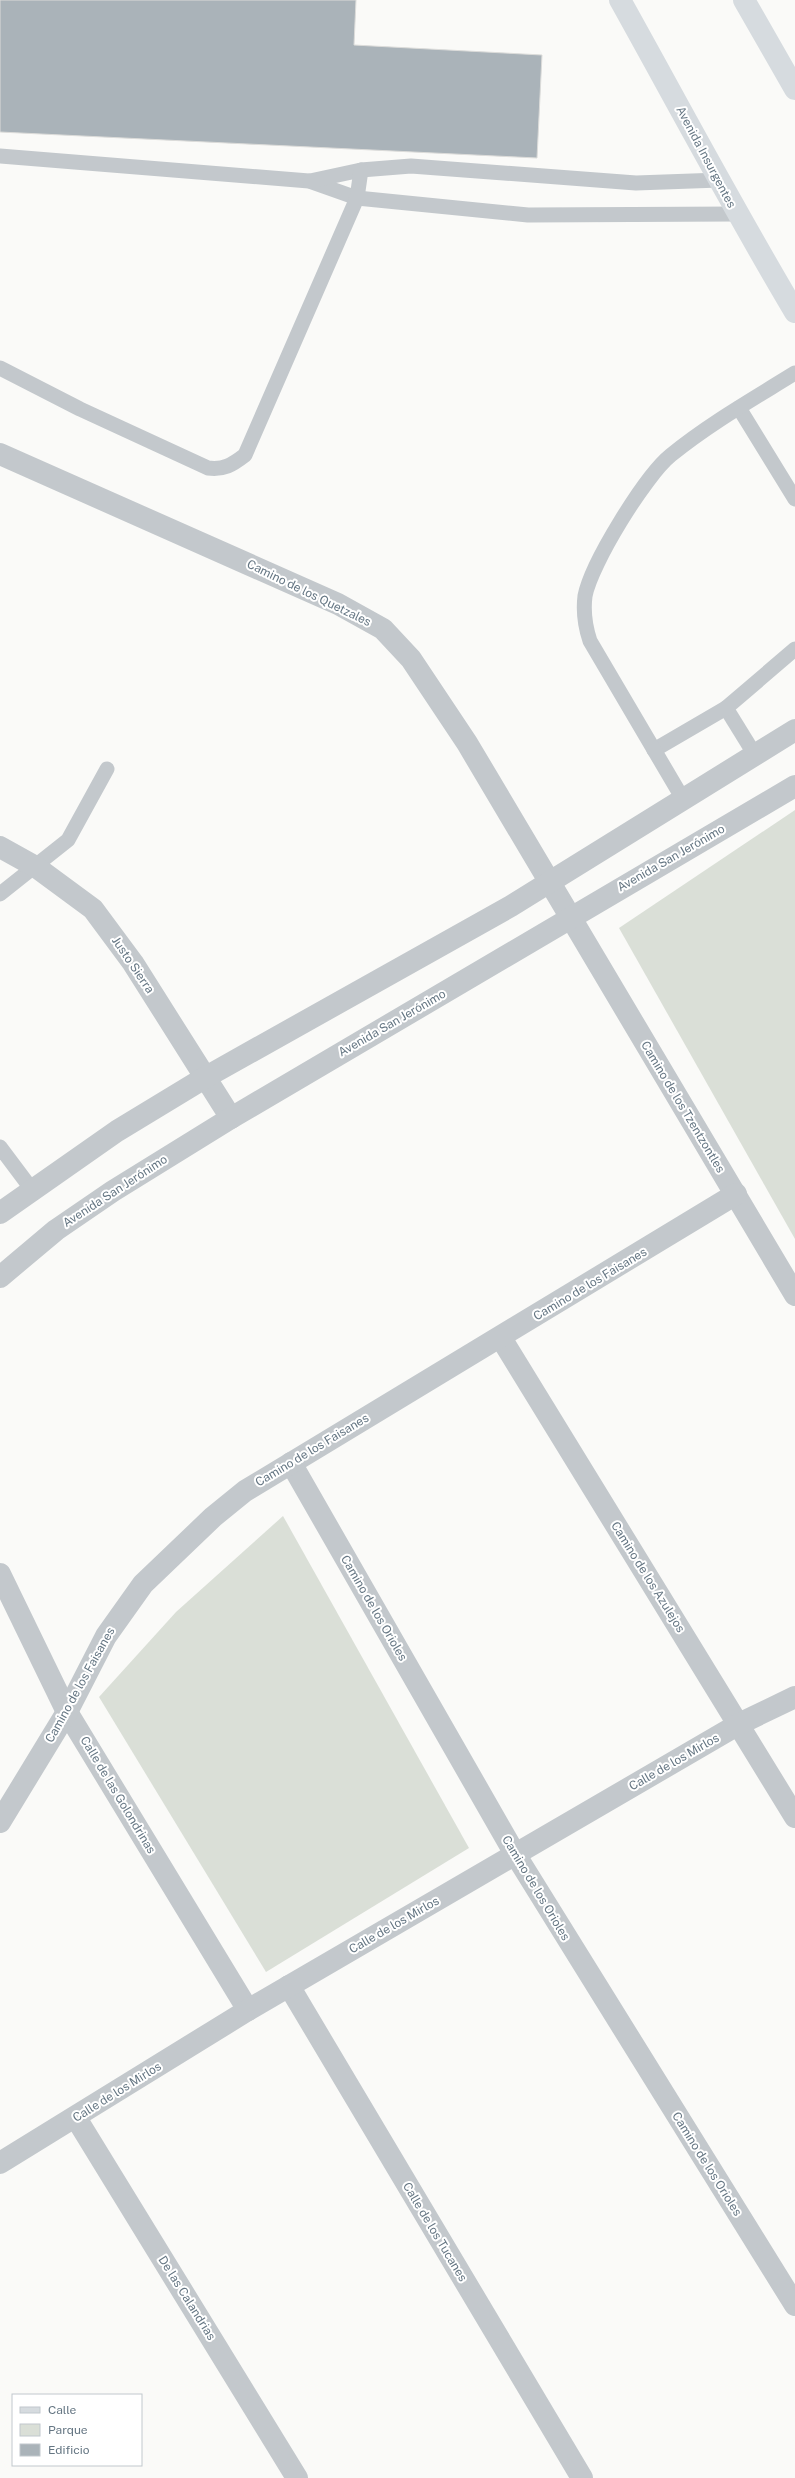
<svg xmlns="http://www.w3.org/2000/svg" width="795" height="2478" font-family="'Public Sans',sans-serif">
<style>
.green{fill:#dadfd7}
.building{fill:#aab3b9;stroke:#dcdcda}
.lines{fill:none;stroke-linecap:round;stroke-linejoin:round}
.service{stroke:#c3c8cc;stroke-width:15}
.minor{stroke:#c3c8cc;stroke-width:22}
.tertiary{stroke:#c3c8cc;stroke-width:22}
.secondary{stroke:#d6dbdf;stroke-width:22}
.labels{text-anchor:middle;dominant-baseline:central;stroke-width:4;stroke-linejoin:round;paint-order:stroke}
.street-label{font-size:12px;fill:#657683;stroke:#fff}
</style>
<rect width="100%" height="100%" fill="#fafaf8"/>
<!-- green -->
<g class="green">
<polygon points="795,810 795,1239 619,928"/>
<polygon points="283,1516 469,1848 266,1972 99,1697 176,1612"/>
</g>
<!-- building -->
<polygon class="building" points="0,0 356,0 354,45 542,55 537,158 0,132"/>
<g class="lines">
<!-- service -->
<g class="service">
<polyline points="0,156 309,181 357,198 528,215 736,214"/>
<polyline points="310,181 361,170 411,166 636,183 720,180"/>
<path d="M0,368L80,409L208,468C224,470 232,465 245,455L357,198L361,170"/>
<polyline points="739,408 795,499"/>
<polyline points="726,708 755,755"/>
<polyline points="654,750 726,708 795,649"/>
<path d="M683,799L590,641C585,626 583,612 585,596C591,564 645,476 671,455C709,424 753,399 795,373"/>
<polyline points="0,894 68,840 107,769"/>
<polyline points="0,1147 33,1191"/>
</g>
<!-- minor -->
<g class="minor">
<polyline points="0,454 338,604 383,629 411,659 467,743 795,1295"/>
<polyline points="501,1338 795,1817"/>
<polyline points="291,1463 515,1854 795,2305"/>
<polyline points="0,1574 67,1712 248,2010"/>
<polyline points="0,1822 67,1712 106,1636 143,1584 213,1517 245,1491 736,1194"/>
<polyline points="289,1986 582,2478"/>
<polyline points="76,2118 297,2478"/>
<polyline points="0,2163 248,2010 739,1724 795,1697"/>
</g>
<!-- tertiary -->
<g class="tertiary">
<polyline points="0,847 36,867 93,909 133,963 231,1118"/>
<polyline points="0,1213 117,1131 206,1077 511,906 795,730"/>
<polyline points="0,1277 56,1230 113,1191 231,1118 795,786"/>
</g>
<!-- secondary -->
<g class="secondary">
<path d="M620,0C678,104 734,210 795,312"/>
<polyline points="744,0 795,89"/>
</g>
</g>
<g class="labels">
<!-- street labels -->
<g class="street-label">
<text transform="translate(706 157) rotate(62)">Avenida Insurgentes</text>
<text transform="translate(309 593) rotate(26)">Camino de los Quetzales</text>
<text transform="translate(671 858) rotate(-30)">Avenida San Jerónimo</text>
<text transform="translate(133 965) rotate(56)">Justo Sierra</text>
<text transform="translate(392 1023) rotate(-30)">Avenida San Jerónimo</text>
<text transform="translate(683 1107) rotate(59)">Camino de los Tzentzontles</text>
<text transform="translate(115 1191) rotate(-33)">Avenida San Jerónimo</text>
<text transform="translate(590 1284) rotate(-31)">Camino de los Faisanes</text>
<text transform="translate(312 1450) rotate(-31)">Camino de los Faisanes</text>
<text transform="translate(648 1577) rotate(58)">Camino de los Azulejos</text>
<text transform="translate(374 1608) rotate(60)">Camino de los Orioles</text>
<text transform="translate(80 1685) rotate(-61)">Camino de los Faisanes</text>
<text transform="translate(674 1762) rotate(-30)">Calle de los Mirlos</text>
<text transform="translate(118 1795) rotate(59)">Calle de las Golondrinas</text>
<text transform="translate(536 1888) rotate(59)">Camino de los Orioles</text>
<text transform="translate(394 1925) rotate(-30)">Calle de los Mirlos</text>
<text transform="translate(117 2092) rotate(-32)">Calle de los Mirlos</text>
<text transform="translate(707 2164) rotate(58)">Camino de los Orioles</text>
<text transform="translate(435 2232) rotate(59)">Calle de los Tucanes</text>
<text transform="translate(187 2298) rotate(58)">De las Calandrias</text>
</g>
</g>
<!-- legend -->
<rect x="12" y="2394" width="130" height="72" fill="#ffffff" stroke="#c1c8cd"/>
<rect x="20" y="2407" width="20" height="6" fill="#d6dbdf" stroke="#c1c8cd"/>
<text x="48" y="2414" font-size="12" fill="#657683">Calle</text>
<rect x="20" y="2424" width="20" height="12" fill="#dadfd7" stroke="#c1c8cd"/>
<text x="48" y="2434" font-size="12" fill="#657683">Parque</text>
<rect x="20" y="2444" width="20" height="12" fill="#aab3b9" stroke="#c1c8cd"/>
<text x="48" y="2454" font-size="12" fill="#657683">Edificio</text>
</svg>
